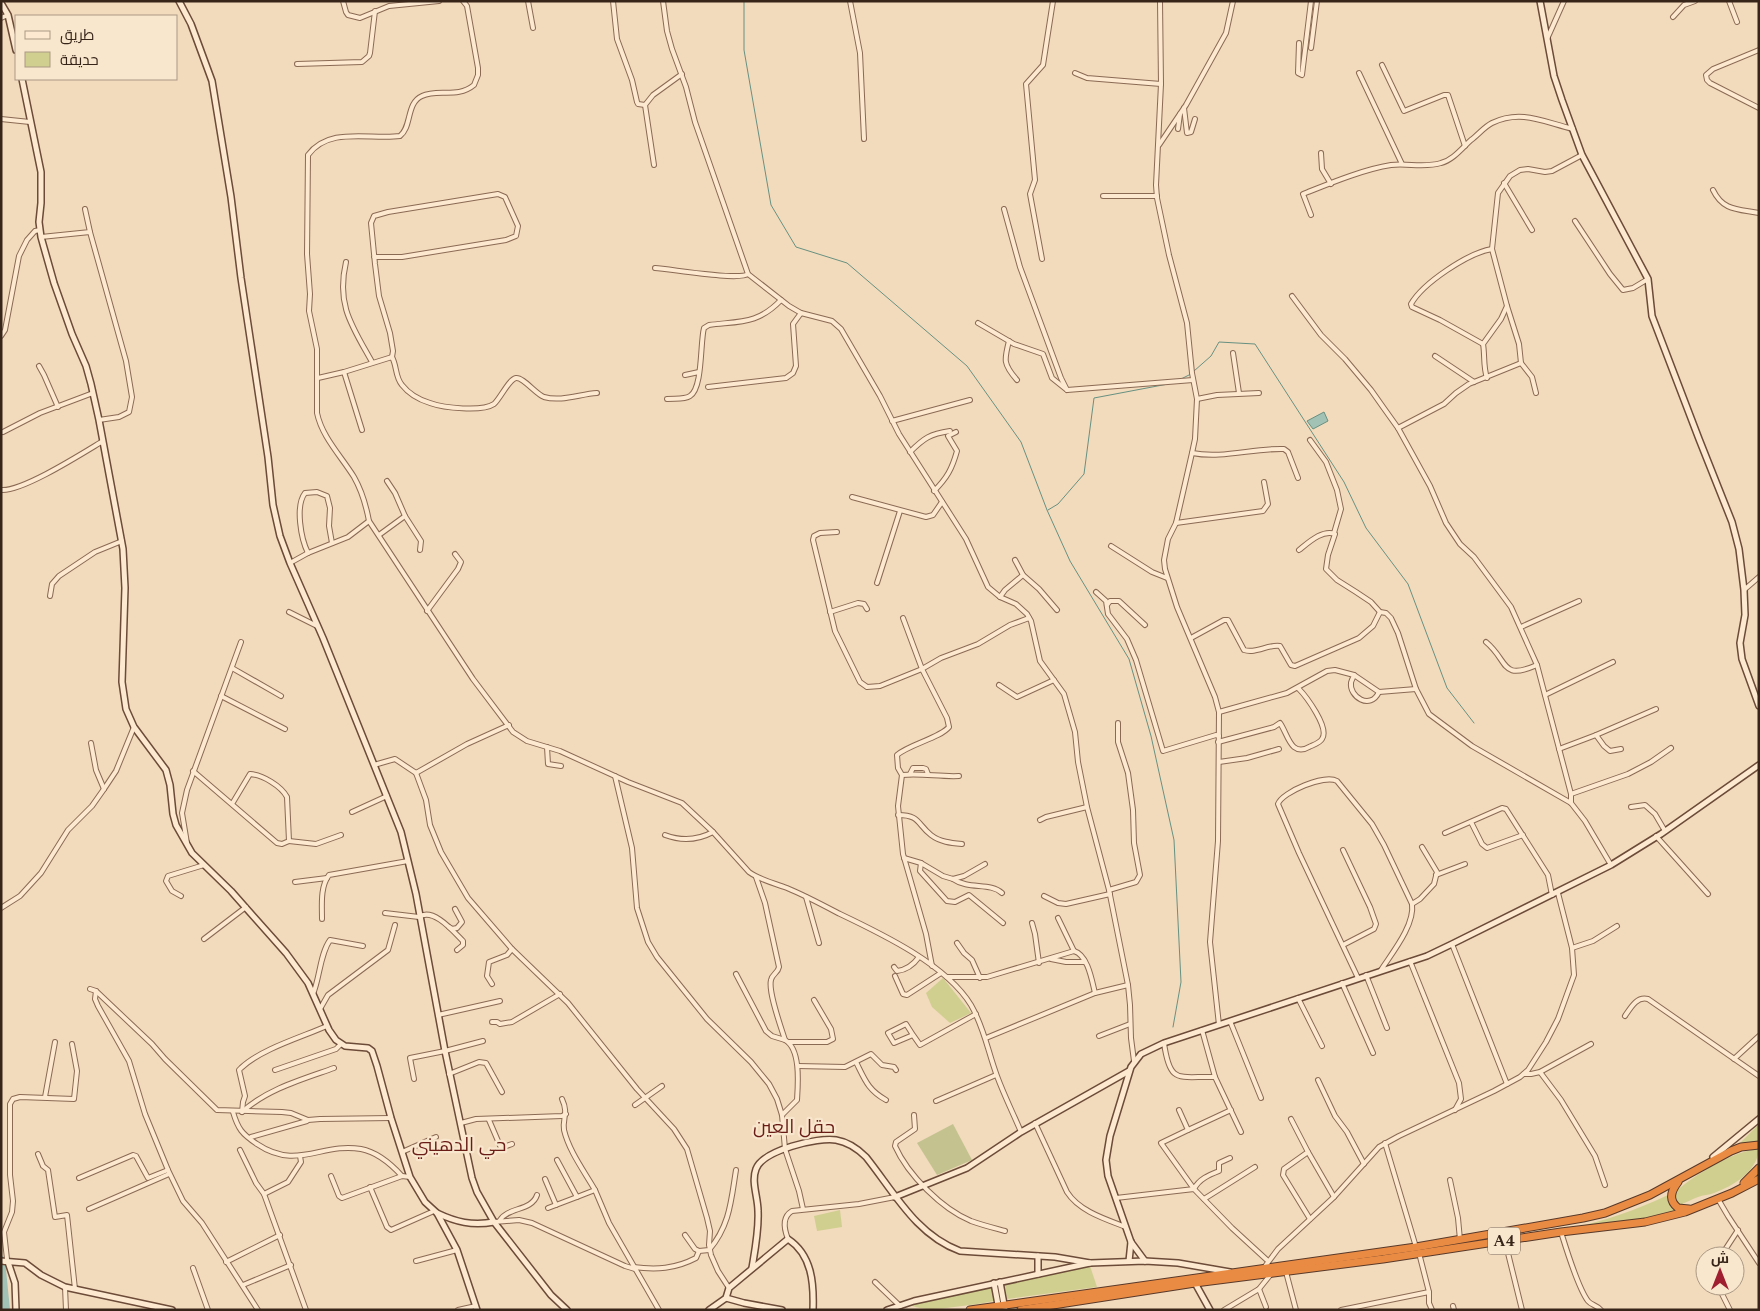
<svg xmlns="http://www.w3.org/2000/svg" width="1760" height="1311" font-family="Spectral,Cairo,serif">
<style>
.green{fill:#d0cf90}
.cemetery{fill:#c4c390}
.water{fill:#a1c2b4;stroke:#679181}
.lines{fill:none;stroke-linecap:round;stroke-linejoin:round}
.stream{stroke:#679181;stroke-width:1}
.river{stroke:#a1c2b4;stroke-width:8}
.street-casing{stroke:#8b6a54;stroke-width:6}
.secondary-casing{stroke:#6c4b38;stroke-width:8}
.highway-casing{stroke:#583929;stroke-width:9}
.street{stroke:#fce9d0;stroke-width:4}
.secondary{stroke:#fce9d0;stroke-width:5}
.highway{stroke:#ea8b44;stroke-width:7}
.labels{text-anchor:middle;dominant-baseline:central;stroke-width:4.5;stroke-linejoin:round;paint-order:stroke}
.shield{fill:#f8e6cd;stroke:#725f50;stroke-width:1}
.shield-label{font-size:16px;font-weight:bold;fill:#38251a}
.neighbourhood-label{font-size:19px;fill:#691c16;stroke:#f8e6cd}
</style>
<rect width="100%" height="100%" fill="#f2dabc"/>
<!-- green -->
<g class="green">
<polygon points="943,978 971,1013 950,1023 932,1007 926,993"/>
<polygon points="1759,1124 1759,1141 1739,1144"/>
<path d="M1759,1149C1757,1172 1733,1186 1714,1193C1709,1195 1703,1195 1698,1197C1692,1199 1687,1202 1680,1205L1677,1204L1675,1201L1676,1191C1695,1175 1734,1150 1759,1149Z"/>
<path d="M1668,1195L1670,1206L1677,1211L1645,1220L1571,1228C1605,1221 1636,1210 1668,1195Z"/>
<polygon points="840,1210 842,1227 817,1231 814,1216"/>
<polygon points="1090,1266 1097,1287 1007,1299 1005,1285"/>
<path d="M992,1287L995,1293L994,1301C980,1304 968,1305 954,1307C938,1309 925,1311 910,1305Z"/>
</g>
<!-- cemetery -->
<polygon class="cemetery" points="953,1124 972,1160 937,1175 917,1143"/>
<!-- water -->
<polygon class="water" points="1324,412 1328,421 1313,429 1307,421"/>
<g class="lines">
<!-- stream -->
<g class="stream">
<polyline points="744,1 744,50 771,205 796,247 847,263 967,366 1021,442 1047,510 1070,561 1129,659 1151,736 1174,840 1181,982 1173,1027"/>
<polyline points="1194,371 1211,356 1219,342 1255,344 1344,482 1366,528 1408,584 1447,688 1474,723"/>
<polyline points="1179,380 1191,374"/>
<polyline points="1048,510 1058,504 1084,474 1094,398 1168,384"/>
</g>
<!-- river -->
<polyline class="river" points="1,1260 6,1310"/>
<defs>
<g id="street">
<polyline points="343,1 346,12 348,15 360,18 389,6 439,1"/>
<path d="M463,1L467,6L478,68V75L474,85C457,99 438,88 422,96C406,103 412,127 400,136C370,140 329,126 308,155L307,254L310,294L309,311L317,349V413C322,437 341,456 354,477C362,491 366,505 369,521L473,679L513,732L527,741L560,751L628,782L682,803L713,832L749,872C760,880 774,883 787,888C804,895 821,904 838,913C880,933 946,964 971,1005C984,1027 988,1052 997,1076C1004,1095 1013,1113 1021,1132"/>
<polyline points="528,1 533,28"/>
<polyline points="613,1 617,39 632,80 637,102 638,104 645,105"/>
<polyline points="663,1 667,31 672,49 686,87 695,122 748,274 789,306 801,313 832,321 841,329 880,396 899,434 966,539 988,587 1000,597 1016,604 1027,614 1031,621 1040,661 1064,694 1075,732 1078,762 1087,807 1109,890 1128,985 1130,1005 1131,1038 1134,1061"/>
<polyline points="850,1 860,53 864,139"/>
<polyline points="1160,1 1161,84 1156,185 1157,198 1169,255 1187,323 1192,373 1197,399 1195,439 1192,453 1176,523 1168,539 1164,560 1165,569 1177,607 1215,697 1219,712 1218,841 1210,942 1219,1025"/>
<polyline points="1729,1 1737,22"/>
<polyline points="1673,17 1684,5 1695,1"/>
<polyline points="1,18 8,15"/>
<polyline points="1547,39 1564,1"/>
<polyline points="1299,43 1298,73 1302,75 1311,1"/>
<polyline points="1311,48 1317,1"/>
<polyline points="1759,50 1713,69 1706,75 1707,80 1710,83 1759,108"/>
<polyline points="297,64 362,62 369,56 370,53 375,11"/>
<polyline points="1382,65 1404,111 1444,95 1448,95 1465,146"/>
<polyline points="1075,73 1087,78 1161,84"/>
<polyline points="1359,73 1402,164"/>
<polyline points="1184,108 1187,133 1191,132 1195,119"/>
<polyline points="1,119 30,122"/>
<polyline points="1178,129 1180,114"/>
<polyline points="1159,145 1186,105 1226,33 1233,1"/>
<polyline points="1321,153 1322,169 1331,184"/>
<polyline points="654,165 645,105 653,95 682,74"/>
<polyline points="1504,183 1532,230"/>
<path d="M1713,190C1723,211 1738,209 1759,213"/>
<polyline points="1103,196 1157,196"/>
<polyline points="1004,209 1020,267 1061,378 1067,390"/>
<path d="M1311,215L1303,194L1308,192C1333,182 1365,169 1391,165C1407,163 1425,168 1441,163C1453,160 1462,148 1471,140C1478,135 1484,127 1492,123C1521,109 1544,122 1573,129"/>
<polyline points="1575,221 1610,274 1623,290 1633,288 1648,279"/>
<polyline points="90,232 126,361 132,397 129,412 119,417 99,420"/>
<polyline points="41,237 90,232 85,209"/>
<polyline points="374,257 402,257 506,240 516,236 518,226 505,197 498,194 388,212 374,216 371,223 375,264 379,296 390,333 393,351 392,357"/>
<polyline points="1042,259 1030,194 1035,180 1026,84 1043,65 1053,1"/>
<path d="M346,262C336,305 352,326 372,362"/>
<path d="M655,268C671,269 739,281 748,274"/>
<polyline points="1292,296 1321,335 1345,359 1371,390 1383,407 1398,428 1430,486 1446,523 1460,544 1474,557 1511,607 1537,665 1571,794 1571,803"/>
<polyline points="978,323 1014,344 1043,354 1052,378 1067,390 1193,380"/>
<polyline points="1,336 5,330 19,256 27,240 35,231 40,230"/>
<path d="M1009,341C1004,360 1003,364 1017,380"/>
<path d="M1483,344L1440,320L1412,307L1411,304C1423,283 1468,253 1492,249"/>
<polyline points="1233,353 1239,393"/>
<polyline points="1435,356 1474,382"/>
<polyline points="39,366 44,375 58,407"/>
<polyline points="344,372 362,430"/>
<polyline points="685,375 699,372"/>
<path d="M318,378L344,372L392,357C397,366 395,377 402,385C409,394 420,400 430,403C444,408 482,412 494,404C500,399 509,379 516,378C523,377 536,394 544,397C561,402 580,394 597,393"/>
<path d="M1487,378C1483,366 1485,355 1483,344L1501,319L1507,306"/>
<polyline points="708,387 786,378 793,373 796,366 793,324 801,313"/>
<polyline points="1536,393 1532,377 1521,363 1519,344 1507,306 1492,249 1498,193 1510,176 1520,170 1528,169 1545,172 1552,171 1582,155"/>
<path d="M667,399C674,398 684,400 690,396C703,388 700,342 704,328L709,325C741,321 758,324 781,300"/>
<polyline points="1197,399 1217,395 1259,393"/>
<polyline points="892,421 970,400"/>
<polyline points="1398,428 1444,404 1456,393 1469,384 1521,363"/>
<polyline points="3,432 40,413 93,393"/>
<polyline points="1310,440 1326,462 1337,490 1341,509 1334,533"/>
<path d="M910,452C924,438 930,434 950,431"/>
<path d="M1192,453C1223,459 1253,448 1284,449L1288,452L1298,478"/>
<path d="M1,490C22,492 83,453 103,441"/>
<path d="M934,491C947,478 952,469 957,451L948,436L956,432"/>
<polyline points="852,497 926,517 933,515 942,502"/>
<polyline points="405,516 421,541 420,550"/>
<polyline points="1176,523 1263,511 1268,504 1264,482"/>
<polyline points="837,532 820,533 814,536 813,540 835,631 860,682 867,687 880,686 922,669 903,618"/>
<polyline points="379,535 405,516 395,493 387,481"/>
<polyline points="1111,546 1152,572 1167,578"/>
<path d="M1299,550C1309,542 1323,529 1335,534L1328,555L1326,569L1337,580L1356,592L1371,602L1380,612L1386,613L1391,618L1398,633L1416,689L1429,714L1472,746L1571,803L1585,821L1611,865"/>
<path d="M308,553C301,539 295,506 305,493L317,492L327,496L330,508L329,526L332,543"/>
<polyline points="1015,560 1023,575"/>
<polyline points="290,563 308,553 348,537 369,521"/>
<polyline points="877,583 900,511"/>
<polyline points="1744,590 1759,577"/>
<polyline points="1096,592 1106,601 1108,614 1127,639 1136,660 1163,751 1216,735 1219,736"/>
<polyline points="50,596 52,584 59,576 95,552 122,541"/>
<polyline points="1000,597 1005,590 1023,575 1039,589 1057,610"/>
<polyline points="1107,605 1110,601 1119,601 1145,625"/>
<polyline points="427,611 458,569 461,562 455,554"/>
<polyline points="289,612 317,626"/>
<polyline points="830,612 858,603 864,604 867,609"/>
<polyline points="1521,627 1579,601"/>
<path d="M1191,638L1224,620H1228L1244,650C1256,654 1268,644 1280,646L1291,665L1295,666L1359,638L1373,626L1380,612"/>
<path d="M1486,642C1509,661 1500,681 1537,665"/>
<polyline points="232,668 281,696"/>
<path d="M1354,675C1354,676 1351,681 1351,683C1349,696 1370,711 1379,692"/>
<polyline points="999,685 1017,697 1054,680"/>
<polyline points="1545,695 1613,662"/>
<polyline points="221,696 285,729"/>
<polyline points="1219,712 1287,693 1327,671 1335,670 1354,675 1379,692 1416,689"/>
<polyline points="1596,735 1656,709"/>
<path d="M1218,742L1274,727L1280,723C1285,730 1288,742 1294,747C1299,751 1304,750 1309,747C1313,745 1320,743 1322,739C1330,728 1306,696 1298,688"/>
<polyline points="91,743 96,770 104,789"/>
<polyline points="547,747 548,764 561,766"/>
<polyline points="1559,749 1596,735 1604,746 1610,751 1621,749"/>
<polyline points="1219,762 1247,758 1279,749"/>
<polyline points="374,765 395,759 416,773 467,744 509,725"/>
<path d="M193,771L277,843L282,844L289,841L287,797C281,786 263,775 250,774L232,804"/>
<polyline points="416,773 426,800 430,825 441,852 468,898 512,949 568,1003 637,1089 674,1129 687,1149 707,1218 710,1231 709,1245 711,1255 718,1271 729,1288"/>
<polyline points="910,774 913,768 923,768 926,769 928,774"/>
<path d="M902,775C921,773 940,777 959,776"/>
<polyline points="615,776 632,848 637,908 648,942 657,957 707,1019 751,1062 769,1084 777,1099 782,1115 785,1149 799,1191 803,1209"/>
<polyline points="1571,794 1628,774 1651,762 1671,748"/>
<polyline points="1631,807 1645,805 1655,814 1665,831"/>
<polyline points="352,812 387,796"/>
<path d="M898,815C920,815 917,824 931,835C940,842 951,843 962,844"/>
<polyline points="1040,820 1046,817 1087,807"/>
<polyline points="1471,822 1482,844 1487,848 1523,835"/>
<polyline points="1445,833 1502,808 1506,809 1548,875 1552,895"/>
<path d="M665,835C681,841 698,840 713,832"/>
<polyline points="1656,836 1708,894"/>
<polyline points="289,841 316,844 341,835"/>
<polyline points="187,843 182,813 187,790 241,642"/>
<polyline points="1343,850 1370,907 1376,924 1374,929 1343,945"/>
<polyline points="904,858 921,863 943,876 953,879 964,876 985,864"/>
<polyline points="921,863 920,871 947,901 955,902 969,895 1003,923"/>
<polyline points="1436,875 1465,864"/>
<path d="M756,877L765,903L779,967C778,973 772,974 771,980C768,992 781,1027 785,1040C801,1049 798,1084 797,1100L782,1115"/>
<path d="M953,879C969,890 990,882 1002,893"/>
<polyline points="295,882 327,878"/>
<polyline points="1109,890 1136,882 1140,875 1134,843 1133,810 1128,773 1118,742 1118,723"/>
<polyline points="181,896 172,891 166,881 168,876 204,865"/>
<polyline points="1044,896 1058,903 1066,904 1110,894"/>
<polyline points="806,897 819,943"/>
<polyline points="1412,904 1420,899 1434,884 1437,872 1422,847"/>
<polyline points="1,908 20,896 41,873 68,830 92,806 104,789 116,771 134,727"/>
<path d="M385,913L419,917C433,907 453,931 463,941V945L457,950"/>
<polyline points="1058,918 1074,951"/>
<path d="M322,919C322,905 320,887 329,875L408,861"/>
<polyline points="1032,923 1035,934 1039,963"/>
<polyline points="449,927 452,929 457,928 462,922 455,909"/>
<polyline points="204,939 246,907"/>
<polyline points="957,943 964,953 972,960 980,978"/>
<polyline points="1452,944 1507,1084"/>
<polyline points="1572,948 1593,941 1617,926"/>
<polyline points="1051,959 1066,962 1085,962"/>
<polyline points="1410,961 1459,1083 1461,1099 1455,1110"/>
<path d="M932,966L926,934L903,854L898,806L902,775L898,768L897,755C910,744 940,738 949,727L947,718L922,669L941,658L978,644L1010,625L1029,618"/>
<path d="M894,967L897,971C906,970 914,964 919,957"/>
<polyline points="736,974 766,1031 772,1036 785,1040"/>
<polyline points="1366,975 1387,1028"/>
<polyline points="895,976 903,994 907,995 941,973"/>
<path d="M947,977H987L1074,951C1088,955 1092,981 1095,993"/>
<path d="M1358,978L1299,853L1278,804C1282,792 1325,774 1337,781L1372,824L1384,845L1412,904C1415,925 1392,953 1381,970"/>
<polyline points="1342,983 1373,1053"/>
<polyline points="492,984 487,976 489,962 507,955 512,949"/>
<polyline points="90,989 96,991 152,1044 165,1059 217,1110 282,1112 291,1113 308,1120 320,1119 391,1118"/>
<polyline points="96,991 95,999 98,1006 129,1061 145,1114 168,1170 183,1201 202,1223 258,1310"/>
<path d="M313,994C320,977 320,954 330,940L363,946"/>
<polyline points="1298,998 1322,1046"/>
<polyline points="320,1009 328,995 388,950 395,925"/>
<polyline points="438,1015 500,1001"/>
<path d="M1625,1016C1631,1007 1637,996 1648,999L1759,1076"/>
<polyline points="1230,1021 1261,1098"/>
<polyline points="492,1022 497,1022 500,1024 512,1022 560,994"/>
<polyline points="1202,1030 1215,1077 1241,1132"/>
<polyline points="913,1035 906,1024 888,1033 894,1043 913,1035 920,1045 976,1014"/>
<polyline points="1099,1036 1130,1024"/>
<polyline points="986,1038 1095,993 1128,985"/>
<polyline points="789,1042 827,1042 833,1039 831,1029 814,1000"/>
<path d="M1164,1043C1170,1085 1178,1076 1215,1077"/>
<polyline points="1734,1059 1759,1036"/>
<path d="M856,1062C865,1080 868,1090 886,1100"/>
<polyline points="798,1066 845,1067 871,1054 882,1065 894,1067 896,1070"/>
<polyline points="275,1070 336,1049 341,1044"/>
<polyline points="1540,1072 1561,1100 1595,1156 1605,1185"/>
<polyline points="449,1074 479,1062 486,1063 502,1092"/>
<polyline points="1524,1074 1531,1074 1540,1072 1591,1044"/>
<polyline points="414,1079 410,1058 445,1051 483,1041"/>
<polyline points="1318,1080 1335,1116 1347,1132 1364,1164"/>
<polyline points="45,1097 55,1042"/>
<path d="M562,1099C569,1114 562,1119 564,1130C569,1151 584,1171 595,1190"/>
<polyline points="936,1101 996,1075"/>
<polyline points="635,1105 662,1086"/>
<polyline points="1179,1110 1188,1130 1231,1110"/>
<path d="M233,1112C238,1129 242,1134 257,1144C297,1171 322,1142 361,1149C377,1152 392,1165 402,1176"/>
<path d="M242,1112L243,1102L245,1096L239,1070L241,1068C261,1049 302,1037 327,1026"/>
<path d="M242,1112C267,1089 303,1079 334,1068"/>
<path d="M914,1115L915,1129L896,1142L895,1146C908,1175 942,1209 971,1221C982,1225 994,1228 1005,1231"/>
<polyline points="1291,1119 1308,1152 1284,1169 1283,1175 1310,1219"/>
<polyline points="489,1120 501,1148 512,1144"/>
<polyline points="461,1123 476,1119 562,1116 566,1114"/>
<path d="M1035,1123L1067,1192C1079,1211 1105,1219 1126,1227"/>
<path d="M1188,1130L1161,1143L1194,1189C1199,1179 1209,1175 1219,1171V1163L1230,1158"/>
<polyline points="251,1137 307,1121"/>
<polyline points="1385,1143 1416,1247"/>
<polyline points="240,1150 256,1183 264,1194 306,1310"/>
<polyline points="402,1152 436,1137"/>
<polyline points="1308,1152 1334,1197"/>
<polyline points="38,1154 43,1166 48,1170 55,1217 67,1215 75,1289"/>
<polyline points="557,1160 577,1197 595,1190 609,1223 659,1310"/>
<polyline points="331,1176 339,1196 342,1198 402,1176 410,1177"/>
<polyline points="79,1178 133,1155 136,1156 148,1178 168,1170"/>
<polyline points="545,1179 556,1205"/>
<polyline points="1450,1180 1458,1218 1460,1240"/>
<polyline points="370,1187 387,1227 391,1230 434,1211"/>
<polyline points="264,1194 288,1182 301,1162 300,1156"/>
<polyline points="1116,1198 1194,1189 1232,1228 1268,1261"/>
<polyline points="1204,1199 1255,1167"/>
<polyline points="1718,1199 1728,1216 1759,1263"/>
<polyline points="548,1208 577,1197"/>
<polyline points="89,1209 169,1174"/>
<path d="M500,1220C508,1207 532,1211 537,1195"/>
<polyline points="494,1222 519,1220 532,1223 625,1266 635,1269"/>
<path d="M1561,1232C1566,1248 1578,1288 1588,1301C1591,1305 1597,1305 1601,1310"/>
<polyline points="685,1235 695,1249 699,1251"/>
<path d="M788,1239C784,1229 782,1217 792,1211L859,1204L895,1197"/>
<polyline points="1505,1241 1522,1310"/>
<polyline points="1419,1253 1429,1292 1429,1303 1432,1310"/>
<polyline points="1721,1256 1738,1230"/>
<polyline points="416,1261 457,1250"/>
<polyline points="5,1262 7,1259 4,1232 12,1212 13,1201 10,1175 10,1104 13,1099 20,1097 74,1099 77,1071 72,1044"/>
<polyline points="226,1262 280,1235"/>
<path d="M633,1267C656,1270 675,1269 696,1258L699,1251L709,1250C730,1225 731,1201 736,1170"/>
<polyline points="193,1268 208,1310"/>
<polyline points="1263,1269 1278,1249 1334,1197 1379,1147 1399,1136 1494,1091 1520,1077 1528,1070 1546,1042 1558,1019 1574,975 1572,948 1558,893"/>
<polyline points="1286,1272 1296,1310"/>
<polyline points="875,1282 900,1306"/>
<polyline points="243,1285 291,1265"/>
<polyline points="1718,1286 1730,1310"/>
<polyline points="65,1287 66,1310"/>
<polyline points="1259,1289 1266,1307"/>
<polyline points="1453,1306 1454,1310"/>
<polyline points="458,1310 476,1306"/>
<polyline points="1224,1310 1259,1289 1271,1274"/>
<polyline points="1341,1310 1429,1292"/>
</g>
<g id="secondary">
<polyline points="179,1 191,24 212,81 231,197 241,278 268,457 273,505 280,536 290,563 323,638 401,832 416,894 445,1051 472,1178 477,1192 494,1222"/>
<polyline points="1540,1 1554,76 1562,100 1582,155 1648,279 1652,316 1699,439 1732,522 1739,549 1744,590 1745,615 1740,643 1742,659 1759,706"/>
<polyline points="1,3 8,15 16,50"/>
<polyline points="22,79 41,172 41,203 39,222 41,237 54,283 72,334 86,366 91,384 99,420 123,549 125,588 122,682 126,709 134,727 166,770 170,785 173,814 176,825 192,853 231,891 286,953 308,983 329,1030 336,1040 345,1046 368,1048 372,1051 377,1066 391,1118 410,1177 425,1202 437,1213 457,1250 477,1310"/>
<polyline points="1713,1157 1759,1119"/>
<polyline points="895,1197 967,1168 1021,1132 1129,1071"/>
<path d="M437,1213C456,1222 472,1226 494,1222L551,1295L567,1310"/>
<polyline points="1038,1256 1038,1274"/>
<polyline points="1,1261 25,1263 41,1275 65,1287 172,1310"/>
<polyline points="1129,1261 1131,1242"/>
<polyline points="1145,1261 1131,1242 1108,1176 1106,1160 1110,1136 1131,1067 1141,1054 1164,1043 1427,956 1452,944 1611,865 1661,834 1759,765"/>
<polyline points="8,1262 15,1283 16,1310"/>
<path d="M752,1268C755,1250 759,1230 758,1211C758,1197 751,1182 756,1169C763,1150 818,1137 836,1140C848,1142 857,1148 866,1157C894,1192 916,1235 960,1251L1055,1257L1090,1263"/>
<polyline points="1000,1282 1005,1310"/>
<polyline points="994,1283 999,1310"/>
<polyline points="1195,1283 1210,1310"/>
<polyline points="726,1298 744,1303 782,1310"/>
<path d="M709,1310L726,1298L729,1288L788,1239C812,1255 814,1283 813,1310"/>
<polyline points="887,1310 914,1301 1090,1263 1145,1261 1178,1263 1230,1272"/>
</g>
<g id="highway">
<path d="M1678,1182C1671,1191 1668,1200 1678,1208L1689,1209"/>
<polyline points="1744,1183 1759,1168"/>
<polyline points="970,1310 1416,1247 1583,1218 1605,1213 1650,1195 1731,1151 1741,1147 1759,1145"/>
<polyline points="1021,1310 1195,1283 1383,1259 1561,1232 1645,1222 1685,1212 1732,1193 1759,1179"/>
</g>
</defs>
<!-- street casing -->
<use href="#street" class="street-casing"/>
<!-- secondary casing -->
<use href="#secondary" class="secondary-casing"/>
<!-- highway casing -->
<use href="#highway" class="highway-casing"/>
<!-- street -->
<use href="#street" class="street"/>
<!-- secondary -->
<use href="#secondary" class="secondary"/>
<!-- highway -->
<use href="#highway" class="highway"/>
</g>
<g class="labels">
<!-- shield labels -->
<rect class="shield" x="1488" y="1227.5" width="32" height="27" rx="4"/>
<g class="shield-label">
<text x="1504" y="1241">A4</text>
</g>
<!-- neighbourhood labels -->
<g class="neighbourhood-label">
<text x="794" y="1127">حقل العين</text>
<text x="459" y="1145">حي الدهيني</text>
</g>
</g>
<!-- border -->
<rect width="1760" height="1311" fill="none" stroke="#38251a" stroke-width="5"/>
<!-- legend -->
<rect x="15" y="15" width="162" height="65" fill="#f8e6cd" stroke="#ab9985"/>
<rect x="25" y="31" width="25" height="8" fill="#fce9d0" stroke="#ab9985"/>
<text x="60" y="40" font-size="15" fill="#38251a">طريق</text>
<rect x="25" y="52" width="25" height="15" fill="#d0cf90" stroke="#ab9985"/>
<text x="60" y="65" font-size="15" fill="#38251a">حديقة</text>
<!-- north arrow -->
<g transform="translate(1720 1271)"><circle r="24" fill="#f8e6cd" stroke="#ab9985"/>
<path d="M0-4L9 19L0 12L-9 19Z" fill="#9f1f31"/>
<text y="-8" font-size="14" font-weight="bold" text-anchor="middle" fill="#38251a">ش</text>
</g>
</svg>
